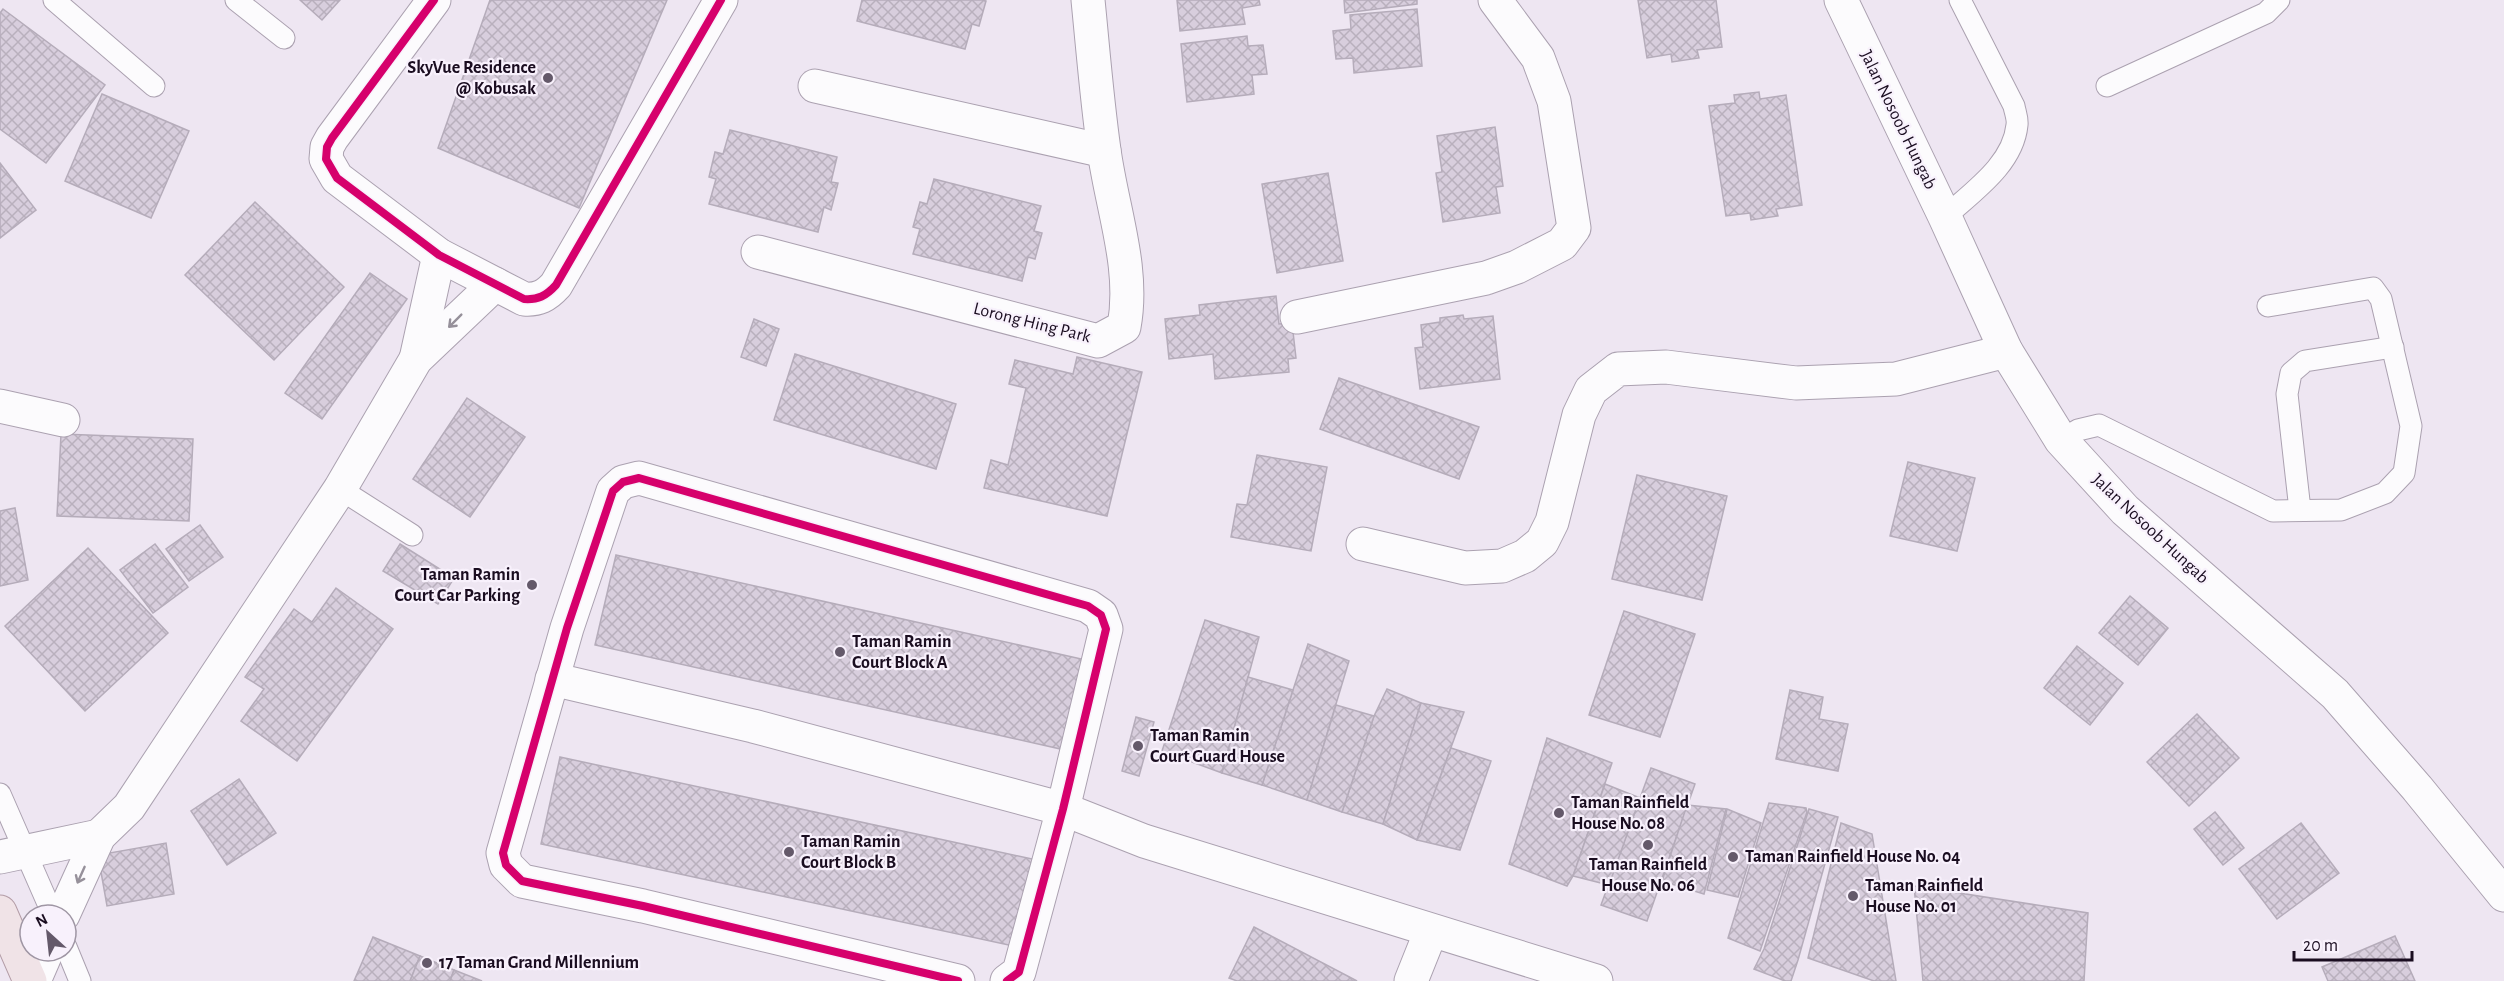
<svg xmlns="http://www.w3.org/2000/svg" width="2504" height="981" font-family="'Alegreya Sans',sans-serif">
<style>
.building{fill:url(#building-cross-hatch);stroke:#b5acba;stroke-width:1.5}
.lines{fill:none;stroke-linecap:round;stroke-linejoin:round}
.lane-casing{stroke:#aba1b0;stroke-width:23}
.street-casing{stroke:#aba1b0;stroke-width:35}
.secondary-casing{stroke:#aba1b0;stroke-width:35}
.primary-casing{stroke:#b39ca6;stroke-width:35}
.lane{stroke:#fcfbfd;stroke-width:21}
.street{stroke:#fcfbfd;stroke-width:33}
.secondary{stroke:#fcfbfd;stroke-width:33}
.primary{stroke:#f0e3e7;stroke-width:33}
.cycleway-casing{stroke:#f8f1fc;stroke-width:11}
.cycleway{stroke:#d6006c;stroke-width:8}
.oneway{stroke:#96909a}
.poi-dot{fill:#64596a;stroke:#f8f1fc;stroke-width:2}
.labels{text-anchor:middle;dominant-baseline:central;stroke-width:4.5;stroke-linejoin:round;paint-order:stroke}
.poi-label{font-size:18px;font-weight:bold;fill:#1a0d20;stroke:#f8f1fc;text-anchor:start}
.street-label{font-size:18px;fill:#1a0d20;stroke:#f8f1fc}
</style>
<defs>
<pattern id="building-cross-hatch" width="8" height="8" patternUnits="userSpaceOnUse" patternTransform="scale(1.5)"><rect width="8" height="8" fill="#d8cedd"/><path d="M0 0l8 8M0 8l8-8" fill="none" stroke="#b9b0bd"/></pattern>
</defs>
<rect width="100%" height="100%" fill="#eee6f2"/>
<!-- building -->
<g class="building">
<polygon points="300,0 340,0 322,20"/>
<polygon points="490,0 667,0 579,208 438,148"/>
<polygon points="862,0 982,0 986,1 979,26 972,24 965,49 857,21"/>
<polygon points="1177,0 1259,0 1260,5 1242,8 1245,24 1180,31"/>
<polygon points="1344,0 1417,0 1417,4 1345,13"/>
<polygon points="1638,0 1716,0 1722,47 1697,50 1699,58 1672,62 1671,54 1647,58"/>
<polygon points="3,9 105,85 46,163 0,129 0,13"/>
<polygon points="1417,9 1422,66 1354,73 1353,58 1336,59 1333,31 1351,29 1350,15"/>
<polygon points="1247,36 1248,46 1263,45 1267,74 1252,75 1254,94 1187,102 1181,44"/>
<polygon points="1759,92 1760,99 1786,95 1802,205 1776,209 1778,216 1751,220 1750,213 1726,216 1709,106 1735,103 1734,95"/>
<polygon points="102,94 189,131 151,218 65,181"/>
<polygon points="1495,127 1503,186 1496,187 1500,213 1443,222 1436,173 1442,172 1437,136"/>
<polygon points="730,130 837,157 831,182 838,183 831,210 824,207 818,232 709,204 716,179 709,177 715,152 723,154"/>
<polygon points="0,163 36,210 0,238"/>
<polygon points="1328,173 1343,261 1277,273 1262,184"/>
<polygon points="934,179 1041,206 1034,231 1042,233 1035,259 1028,257 1022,281 913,254 920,229 913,227 920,202 927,204"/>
<polygon points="255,202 344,287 274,360 185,275"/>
<polygon points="370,273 407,299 322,419 285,393"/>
<polygon points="1276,296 1279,324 1292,323 1296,358 1288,359 1289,372 1215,379 1213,354 1169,359 1165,319 1200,315 1199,305"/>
<polygon points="1463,315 1464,319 1493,316 1500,379 1420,389 1415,348 1423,347 1421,325 1440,322 1440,318"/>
<polygon points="754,319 779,329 766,366 741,357"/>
<polygon points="795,354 956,404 936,469 774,420"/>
<polygon points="1077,357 1142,372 1107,516 984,488 991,460 1008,465 1026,388 1009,384 1015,360 1073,374"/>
<polygon points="1339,378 1479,427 1459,479 1320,429"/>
<polygon points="467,398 525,437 470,517 413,479"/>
<polygon points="61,434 193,439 189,521 57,516"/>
<polygon points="1257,455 1327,467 1311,551 1231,537 1237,504 1247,505"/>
<polygon points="1908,462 1975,478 1957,551 1890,536"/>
<polygon points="1637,475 1727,496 1702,600 1612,579"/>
<polygon points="15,508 28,580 0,586 0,511"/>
<polygon points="200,525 223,557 189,581 166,549"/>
<polygon points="155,544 188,587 153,613 120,570"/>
<polygon points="400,544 454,578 438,604 383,571"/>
<polygon points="88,548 168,633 85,711 5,626"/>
<polygon points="616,555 1086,660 1065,750 595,645"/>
<polygon points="336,588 393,629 297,761 241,721 264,689 245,677 294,609 312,622"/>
<polygon points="2130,596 2168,628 2138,665 2099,633"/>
<polygon points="1624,611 1695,634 1660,737 1589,715"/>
<polygon points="1205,620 1259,637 1222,773 1162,751"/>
<polygon points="1308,644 1349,661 1307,800 1262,785"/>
<polygon points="2077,646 2123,683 2090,725 2044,688"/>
<polygon points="1248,677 1293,690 1262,785 1222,773"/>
<polygon points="1387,689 1421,703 1383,824 1342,812 1374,716"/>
<polygon points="1790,690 1823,697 1819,719 1848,724 1838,771 1776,759"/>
<polygon points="1421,703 1464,712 1417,840 1383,824"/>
<polygon points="1336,705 1374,716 1342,812 1307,800"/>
<polygon points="2197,714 2239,758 2189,806 2147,762"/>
<polygon points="1136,717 1154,722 1139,776 1122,771"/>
<polygon points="1547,738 1612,763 1573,876 1567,886 1509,864"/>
<polygon points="1451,748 1491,761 1460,850 1417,840"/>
<polygon points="560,757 1037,860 1018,947 541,844"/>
<polygon points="1651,768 1695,784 1647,921 1601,905"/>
<polygon points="239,779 276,833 227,865 191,811"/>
<polygon points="1605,784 1640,798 1609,885 1573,876"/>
<polygon points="1769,803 1806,808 1807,812 1760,951 1728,938"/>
<polygon points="1687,805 1726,809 1704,894 1662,881"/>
<polygon points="1727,809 1761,823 1738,897 1707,890"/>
<polygon points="1809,809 1838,817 1798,960 1791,981 1785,981 1754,969 1764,949"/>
<polygon points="2215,812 2244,848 2223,865 2194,829"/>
<polygon points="1841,823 1872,834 1896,981 1874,981 1808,958"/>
<polygon points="2301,823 2339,873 2277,919 2239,869"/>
<polygon points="166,843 174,894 107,906 98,855"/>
<polygon points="1914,886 2088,913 2084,981 1923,981"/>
<polygon points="1254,927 1357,981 1237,981 1229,978"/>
<polygon points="2395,936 2415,981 2328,981 2322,967"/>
<polygon points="373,937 420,956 410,981 354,981"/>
<polygon points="420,956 454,970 450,981 410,981"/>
<polygon points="454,970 482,981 450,981"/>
</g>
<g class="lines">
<defs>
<g id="lane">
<polyline points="54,0 154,86"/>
<polyline points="236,0 284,38"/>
<polyline points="2107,86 2266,13 2279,0"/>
<path d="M1945,217C1972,192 2013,165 2017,125C2018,119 2015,112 2014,106L1960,0"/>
<polyline points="2061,440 2078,430 2099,425 2273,511 2341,510 2385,493 2404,473 2411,426 2381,299 2373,288 2268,306"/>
<polyline points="340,489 412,535"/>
<polyline points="2300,510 2287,394 2291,373 2305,361 2393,347"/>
<polyline points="0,794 53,915"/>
<polyline points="66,947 80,981"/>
</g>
<g id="street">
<path d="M434,0L332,138L327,147L326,159L337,178L439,255L524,299C538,300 546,296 556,285L721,0"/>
<polyline points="815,86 1104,151"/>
<path d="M758,252L1098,341L1124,327C1135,268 1112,209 1104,150C1097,101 1093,50 1088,0"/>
<polyline points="1297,317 1486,278 1517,267 1562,244 1574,228 1554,101 1538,58 1495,0"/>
<polyline points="416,359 439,255"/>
<polyline points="0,406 63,420"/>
<polyline points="1363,544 1465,568 1502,566 1525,556 1542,542 1552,522 1579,415 1591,390 1618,369 1666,367 1796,383 1896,379 2006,351"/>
<polyline points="552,679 753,726 1063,809 1144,841 1596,981"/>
<polyline points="0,857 99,836"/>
<polyline points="63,915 99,836 129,807 340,489 416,359 495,284"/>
<polyline points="34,981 47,951"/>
<polyline points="958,981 643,906 522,881 506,865 503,853 567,628 613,491 623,482 639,478 1088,606 1101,615 1106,629 1063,809 1019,972 1007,981"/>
<polyline points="1411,981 1431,931"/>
</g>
<polyline id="secondary" points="1841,0 1945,217 2006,351 2061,440 2125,510 2335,694 2417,788 2504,895"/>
<polyline id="primary" points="0,912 30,981"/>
</defs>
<!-- lane casing -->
<use href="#lane" class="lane-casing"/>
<!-- street casing -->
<use href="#street" class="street-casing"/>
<!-- secondary casing -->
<use href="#secondary" class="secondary-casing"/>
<!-- primary casing -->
<use href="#primary" class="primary-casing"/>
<!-- lane -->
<use href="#lane" class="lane"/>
<!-- street -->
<use href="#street" class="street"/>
<!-- secondary -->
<use href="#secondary" class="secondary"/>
<!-- primary -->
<use href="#primary" class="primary"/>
<defs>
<g id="cycleway">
<path d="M434,0L332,138L327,147L326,159L337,178L439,255L524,299C538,300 546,296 556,285L721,0"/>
<polyline points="958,981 643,906 522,881 506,865 503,853 567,628 613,491 623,482 639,478 1088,606 1101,615 1106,629 1063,809 1019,972 1007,981"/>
</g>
</defs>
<!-- cycleway casing -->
<use href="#cycleway" class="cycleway-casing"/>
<!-- cycleway -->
<use href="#cycleway" class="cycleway"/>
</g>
<!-- one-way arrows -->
<defs><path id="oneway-shaft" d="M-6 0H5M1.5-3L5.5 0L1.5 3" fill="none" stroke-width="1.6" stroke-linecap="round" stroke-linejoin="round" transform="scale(1.5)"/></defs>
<g class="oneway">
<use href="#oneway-shaft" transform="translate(455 321) rotate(135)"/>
<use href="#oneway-shaft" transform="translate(81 875) rotate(114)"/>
</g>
<!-- markers -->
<g class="poi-dot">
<circle cx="548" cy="78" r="6"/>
<circle cx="532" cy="585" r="6"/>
<circle cx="840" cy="652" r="6"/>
<circle cx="1138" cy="746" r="6"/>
<circle cx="1559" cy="813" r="6"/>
<circle cx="1648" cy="845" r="6"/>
<circle cx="789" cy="852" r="6"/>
<circle cx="1733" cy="857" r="6"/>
<circle cx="1853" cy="896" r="6"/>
<circle cx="427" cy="963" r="6"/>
</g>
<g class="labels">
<!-- poi labels -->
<g class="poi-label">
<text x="536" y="68" text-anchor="end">SkyVue Residence<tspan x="536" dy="21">@ Kobusak</tspan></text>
<text x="520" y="575" text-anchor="end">Taman Ramin<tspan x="520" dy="21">Court Car Parking</tspan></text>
<text x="852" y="642">Taman Ramin<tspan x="852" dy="21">Court Block A</tspan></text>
<text x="1150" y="736">Taman Ramin<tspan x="1150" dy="21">Court Guard House</tspan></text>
<text x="1571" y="803">Taman Rainfield<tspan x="1571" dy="21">House No. 08</tspan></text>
<text x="801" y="842">Taman Ramin<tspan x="801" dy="21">Court Block B</tspan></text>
<text x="1745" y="857">Taman Rainfield House No. 04</text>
<text x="1648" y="865" text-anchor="middle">Taman Rainfield<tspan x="1648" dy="21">House No. 06</tspan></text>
<text x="1865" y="886">Taman Rainfield<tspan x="1865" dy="21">House No. 01</tspan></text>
<text x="439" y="963">17 Taman Grand Millennium</text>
</g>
<!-- street labels -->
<g class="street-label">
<text transform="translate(1898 120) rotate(64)">Jalan Nosoob Hungab</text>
<text transform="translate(1032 323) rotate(14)">Lorong Hing Park</text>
<text transform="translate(2150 529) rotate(43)">Jalan Nosoob Hungab</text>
</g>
</g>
<!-- north arrow -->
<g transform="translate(48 933) rotate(333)"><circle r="28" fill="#f8f1fc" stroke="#9f96a4" stroke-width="1.5"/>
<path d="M0-4.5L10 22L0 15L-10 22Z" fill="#64596a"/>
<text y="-9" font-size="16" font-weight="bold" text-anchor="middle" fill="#1a0d20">N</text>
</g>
<!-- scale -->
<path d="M2294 951v9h118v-9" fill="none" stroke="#1a0d20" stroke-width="3"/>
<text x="2303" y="951" font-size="18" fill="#1a0d20" stroke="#f8f1fc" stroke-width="4.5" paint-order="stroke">20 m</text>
</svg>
